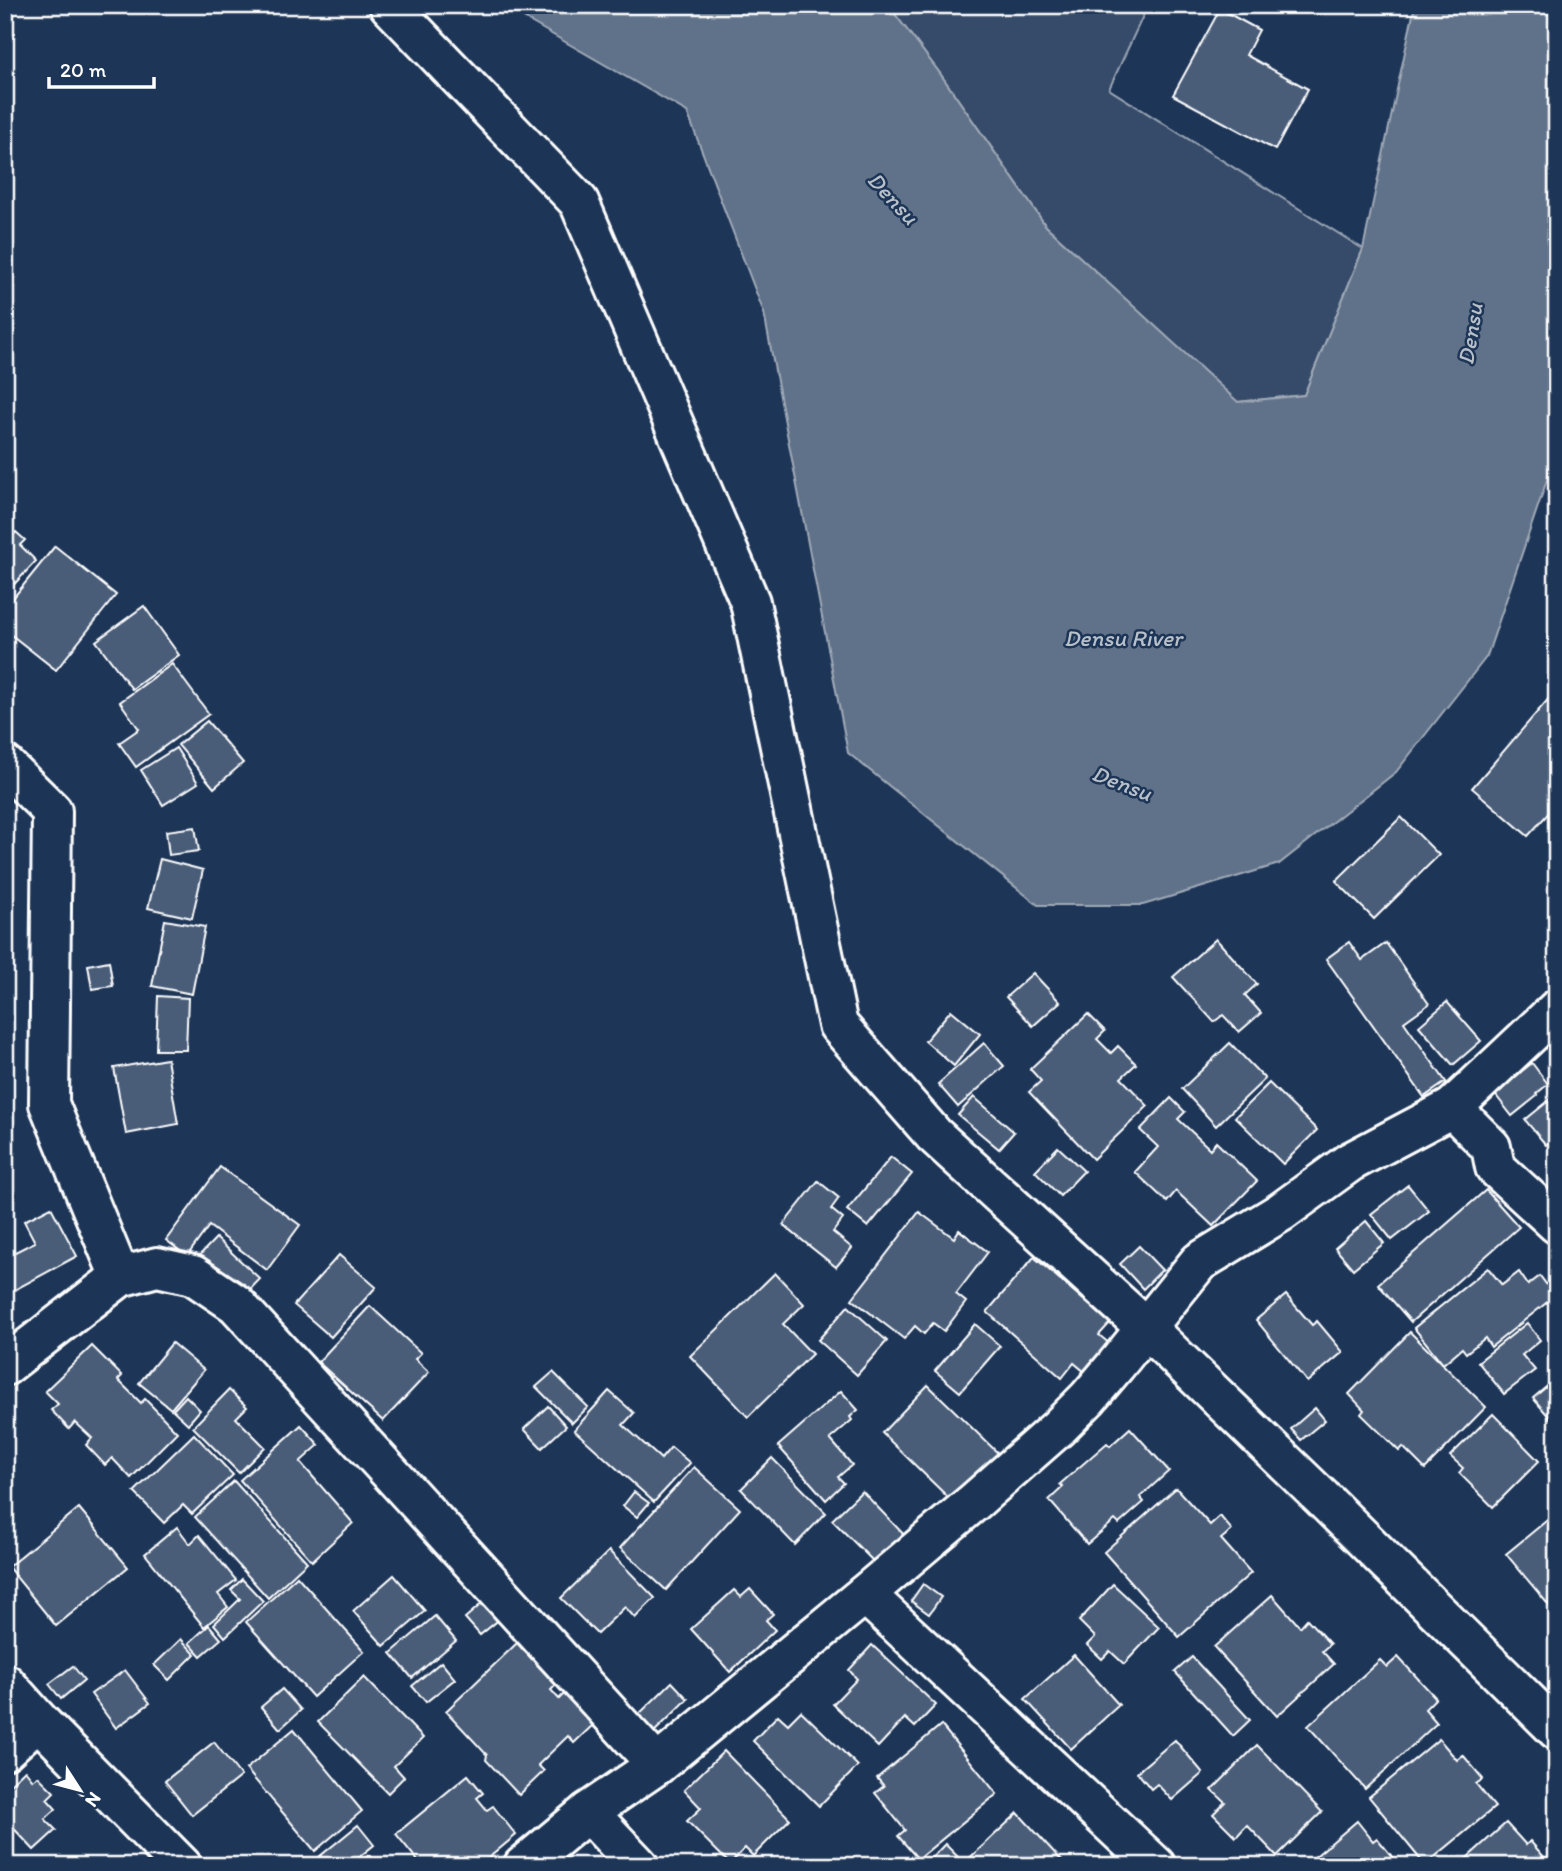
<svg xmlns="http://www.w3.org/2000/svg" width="1562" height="1871" font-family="Itim,sans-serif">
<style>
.green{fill:#364b69;stroke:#9aa5b4;stroke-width:2}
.water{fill:#617289;stroke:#a0aab8;stroke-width:2}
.building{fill:#4a5d79;stroke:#fff;stroke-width:2}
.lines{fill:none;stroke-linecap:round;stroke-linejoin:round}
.minor-casing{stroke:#fff;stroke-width:44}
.minor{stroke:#1d3557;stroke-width:38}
.labels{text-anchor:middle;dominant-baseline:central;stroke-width:5;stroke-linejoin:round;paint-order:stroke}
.water-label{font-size:23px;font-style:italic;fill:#b8c0ca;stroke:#1d3557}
</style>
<rect width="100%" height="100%" fill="#1d3557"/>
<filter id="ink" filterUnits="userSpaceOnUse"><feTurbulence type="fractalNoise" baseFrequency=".0143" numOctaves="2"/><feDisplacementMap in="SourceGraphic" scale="14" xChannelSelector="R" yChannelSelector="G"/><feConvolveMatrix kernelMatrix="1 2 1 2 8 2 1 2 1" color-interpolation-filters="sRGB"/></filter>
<g filter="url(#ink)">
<!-- green -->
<polygon class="green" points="888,5 1148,5 1109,89 1363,249 1304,395 1237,402 1046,226 939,72"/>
<!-- water -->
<polygon class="water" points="501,5 888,5 939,72 1046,226 1238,402 1304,395 1363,249 1415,5 1557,5 1557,440 1548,477 1487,656 1396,772 1279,864 1143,905 1038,905 848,753 764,313 687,112"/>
<!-- building -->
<g class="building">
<polygon points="1220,9 1259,30 1246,55 1308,89 1275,150 1173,95"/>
<polygon points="16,532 25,540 20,545 36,561 5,594 5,544"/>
<polygon points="55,546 116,595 56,670 5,630 5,608"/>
<polygon points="144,606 179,655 132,689 96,641"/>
<polygon points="172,664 209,714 136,767 119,743 139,729 120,702"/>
<polygon points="1557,689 1557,809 1554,807 1528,836 1472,788"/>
<polygon points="207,721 243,763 214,788 178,745"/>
<polygon points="176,748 198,783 163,805 141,770"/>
<polygon points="1401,817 1439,855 1374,919 1336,881"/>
<polygon points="195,827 199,851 169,855 166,831"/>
<polygon points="160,859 203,870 192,918 148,908"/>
<polygon points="165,920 205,927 192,994 152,986"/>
<polygon points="1216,939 1257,984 1245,995 1261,1013 1239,1032 1223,1015 1214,1022 1173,977"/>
<polygon points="1349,942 1362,960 1386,943 1429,1004 1404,1022 1446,1082 1424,1097 1326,959"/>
<polygon points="109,961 113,986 92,989 88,965"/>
<polygon points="1033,973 1060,1002 1033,1026 1006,997"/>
<polygon points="158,996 188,998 186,1050 156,1050"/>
<polygon points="1447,1002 1481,1041 1453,1065 1419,1026"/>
<polygon points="951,1010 980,1034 954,1066 925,1041"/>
<polygon points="1088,1014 1105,1031 1097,1039 1111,1053 1118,1046 1136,1064 1121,1078 1148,1106 1093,1159 1029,1092 1041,1081 1030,1069"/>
<polygon points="984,1043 1004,1066 958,1107 938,1084"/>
<polygon points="1230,1043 1265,1079 1216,1126 1182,1089"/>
<polygon points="167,1059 178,1124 126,1134 114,1068"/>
<polygon points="1532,1063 1548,1084 1536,1094 1537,1096 1512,1116 1494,1093"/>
<polygon points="1269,1083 1317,1130 1283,1164 1235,1117"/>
<polygon points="1557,1094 1557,1136 1546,1145 1525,1120"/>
<polygon points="974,1097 1014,1132 999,1149 958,1115"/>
<polygon points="1171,1098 1185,1112 1178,1119 1210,1149 1216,1142 1257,1181 1213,1226 1176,1191 1167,1202 1135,1172 1158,1147 1140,1130"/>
<polygon points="1058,1147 1084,1171 1060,1196 1035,1171"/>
<polygon points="891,1157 912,1174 868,1227 847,1210"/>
<polygon points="220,1167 300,1225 267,1270 209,1226 187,1256 166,1240"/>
<polygon points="818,1181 839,1198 831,1209 843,1219 833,1232 852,1248 836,1267 783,1225"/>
<polygon points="1408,1185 1429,1211 1392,1240 1371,1214"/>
<polygon points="1486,1190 1519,1227 1411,1322 1378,1284"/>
<polygon points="51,1207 77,1256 9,1293 5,1286 5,1257 35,1242 24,1221"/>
<polygon points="919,1212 954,1238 959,1230 988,1252 956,1294 966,1302 944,1331 933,1323 924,1334 915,1326 904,1339 852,1299"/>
<polygon points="1366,1221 1384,1243 1353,1269 1335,1248"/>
<polygon points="216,1238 260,1279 239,1301 195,1260"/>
<polygon points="1139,1246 1162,1270 1143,1289 1120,1264"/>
<polygon points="339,1255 376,1287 331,1337 294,1305"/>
<polygon points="1034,1257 1110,1323 1099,1335 1110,1344 1085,1372 1074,1363 1062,1378 987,1312"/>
<polygon points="1488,1268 1502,1285 1519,1272 1528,1285 1540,1276 1555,1296 1491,1347 1485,1338 1466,1353 1462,1348 1443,1364 1414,1328"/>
<polygon points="775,1273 804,1304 783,1324 812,1354 748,1417 690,1356"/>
<polygon points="1286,1295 1312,1325 1317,1321 1343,1352 1307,1382 1256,1320"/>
<polygon points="370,1306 421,1353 415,1359 429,1372 383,1421 318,1362"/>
<polygon points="848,1306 887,1341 857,1375 818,1340"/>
<polygon points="1527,1323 1540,1340 1522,1355 1535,1370 1504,1394 1478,1362"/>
<polygon points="975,1324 1000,1346 960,1392 935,1371"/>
<polygon points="1410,1332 1486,1407 1425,1469 1403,1447 1399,1451 1361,1414 1364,1410 1349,1394"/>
<polygon points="172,1343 204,1370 171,1409 139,1383"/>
<polygon points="92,1346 122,1376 118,1380 141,1403 145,1399 177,1432 131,1478 112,1458 105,1465 86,1445 92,1438 75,1422 69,1429 51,1410 58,1404 45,1391"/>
<polygon points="553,1372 588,1407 572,1423 536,1387"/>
<polygon points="1557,1378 1557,1426 1533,1398"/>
<polygon points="928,1385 1002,1457 956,1505 882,1433"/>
<polygon points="229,1390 247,1407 236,1418 265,1447 239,1473 193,1427"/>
<polygon points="609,1391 634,1413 623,1425 661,1459 671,1447 690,1463 654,1502 574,1430"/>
<polygon points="841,1391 858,1410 850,1417 852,1420 830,1439 852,1465 838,1477 844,1483 826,1500 778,1446"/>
<polygon points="186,1396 200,1410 188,1424 173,1410"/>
<polygon points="548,1406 566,1426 542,1448 524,1429"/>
<polygon points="1315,1408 1325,1420 1301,1440 1291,1429"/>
<polygon points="1493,1414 1539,1461 1493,1507 1459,1473 1463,1468 1450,1456"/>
<polygon points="301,1425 319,1445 300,1462 353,1523 312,1561 240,1480"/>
<polygon points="1130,1428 1169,1471 1140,1497 1144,1502 1119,1524 1115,1520 1087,1544 1049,1500 1063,1487 1060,1484 1107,1443 1110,1446"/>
<polygon points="194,1434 233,1475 192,1514 183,1505 164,1523 134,1492"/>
<polygon points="772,1458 826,1513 795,1545 741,1489"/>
<polygon points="694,1467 740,1509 666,1590 620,1548"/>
<polygon points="234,1481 307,1562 268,1598 195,1517"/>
<polygon points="1176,1488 1210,1525 1220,1516 1232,1530 1221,1539 1251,1573 1179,1637 1104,1552"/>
<polygon points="862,1491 909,1540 880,1568 832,1520"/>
<polygon points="634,1492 649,1503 637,1517 623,1506"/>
<polygon points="79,1508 128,1567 56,1626 8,1567"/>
<polygon points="1557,1512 1557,1615 1506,1554"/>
<polygon points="177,1527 190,1544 199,1535 236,1580 218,1594 228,1607 204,1627 145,1554"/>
<polygon points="609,1551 655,1598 635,1618 625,1607 597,1634 561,1598"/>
<polygon points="394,1575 425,1611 384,1646 353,1611"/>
<polygon points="297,1576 364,1651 313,1697 246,1622"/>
<polygon points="242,1579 263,1601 225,1637 214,1624 240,1599 231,1590"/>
<polygon points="923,1584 941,1597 929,1614 911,1601"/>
<polygon points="1113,1584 1159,1627 1124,1664 1110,1651 1102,1659 1087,1645 1095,1637 1079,1621"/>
<polygon points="750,1589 773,1614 766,1620 775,1630 730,1672 691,1629 734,1590 741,1597"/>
<polygon points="1272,1595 1300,1627 1307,1619 1330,1644 1322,1651 1334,1664 1277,1716 1214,1647"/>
<polygon points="486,1600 501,1618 480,1635 465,1618"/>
<polygon points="435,1616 456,1641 412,1678 391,1653"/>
<polygon points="209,1625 221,1639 201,1656 189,1643"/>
<polygon points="181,1639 195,1654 169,1680 154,1665"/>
<polygon points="517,1643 556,1685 551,1690 559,1699 565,1693 594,1724 574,1743 568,1736 538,1765 544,1771 519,1795 486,1760 487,1755 446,1711"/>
<polygon points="872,1645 936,1705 915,1727 905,1718 878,1747 833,1704 857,1679 849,1670"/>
<polygon points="1074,1655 1119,1705 1071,1749 1025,1699"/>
<polygon points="1192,1657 1250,1720 1233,1736 1175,1672"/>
<polygon points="1398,1657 1436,1698 1425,1709 1437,1723 1365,1789 1308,1726 1380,1660 1387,1667"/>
<polygon points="441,1662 455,1679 426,1702 412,1686"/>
<polygon points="73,1666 84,1680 61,1699 49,1684"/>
<polygon points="125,1670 150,1703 116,1728 91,1694"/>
<polygon points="364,1677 423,1738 394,1766 404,1777 388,1793 318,1722"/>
<polygon points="672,1682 688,1699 649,1737 633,1720"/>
<polygon points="282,1689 301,1710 280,1729 261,1707"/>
<polygon points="801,1711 858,1766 819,1806 753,1741 778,1715 788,1724"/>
<polygon points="941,1725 997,1794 918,1859 898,1836 905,1830 875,1793 884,1786 877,1778"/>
<polygon points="294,1729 362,1811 315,1851 246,1769"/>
<polygon points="1439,1739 1457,1760 1463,1755 1483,1779 1476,1784 1495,1807 1425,1865 1369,1797"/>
<polygon points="1175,1740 1203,1773 1172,1800 1157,1784 1151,1789 1137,1772"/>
<polygon points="214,1742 241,1776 192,1815 165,1781"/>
<polygon points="1257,1745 1322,1812 1277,1856 1247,1825 1236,1837 1213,1814 1225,1802 1212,1790"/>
<polygon points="724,1751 790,1819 753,1856 745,1848 730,1864 687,1821 701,1808 684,1790"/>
<polygon points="25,1770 33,1780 38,1776 54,1792 47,1799 56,1809 45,1819 56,1830 34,1850 5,1819 5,1789"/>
<polygon points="468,1775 483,1793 477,1798 487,1810 493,1806 516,1835 479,1866 422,1866 396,1834"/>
<polygon points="1018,1813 1063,1862 1059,1866 961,1866"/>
<polygon points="1357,1821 1373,1841 1377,1838 1398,1864 1396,1866 1304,1866"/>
<polygon points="1506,1823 1526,1845 1530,1841 1552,1866 1458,1866"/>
<polygon points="358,1825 374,1845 348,1866 308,1866"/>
<polygon points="945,1844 958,1857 950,1866 924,1866"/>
<polygon points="369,1855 378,1866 356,1866"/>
</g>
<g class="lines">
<defs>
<g id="minor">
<polyline points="389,5 579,202 750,602 838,1025 934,1135 1146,1328 1321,1497 1557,1730"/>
<polyline points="5,765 52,811 49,1104 120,1277"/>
<polyline points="1452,1108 1491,1147 1495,1167 1557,1224"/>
<polyline points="5,1366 120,1277 157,1267 193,1275 236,1304 657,1765"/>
<polyline points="865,1594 1156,1866"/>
<polyline points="5,1683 38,1720 182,1866"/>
<polyline points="5,1750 38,1720"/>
<polyline points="588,1812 639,1866"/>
<polyline points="523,1866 588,1812 657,1765 865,1594 974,1502 1058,1428 1088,1398 1116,1365 1199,1262 1281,1212 1350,1162 1452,1108 1557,1009"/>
</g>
</defs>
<!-- minor casing -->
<use href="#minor" class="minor-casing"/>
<!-- minor -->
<use href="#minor" class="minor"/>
</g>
</g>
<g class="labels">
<!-- water labels -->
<g class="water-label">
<text transform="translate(893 198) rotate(47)">Densu</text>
<text transform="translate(1470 334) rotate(-81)">Densu</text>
<text x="1123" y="638">Densu River</text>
<text transform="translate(1122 783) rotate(21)">Densu</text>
</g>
</g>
<!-- margin -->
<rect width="1562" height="1871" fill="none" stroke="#1d3557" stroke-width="28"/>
<rect x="14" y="14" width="1534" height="1843" fill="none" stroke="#fff" stroke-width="2.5" filter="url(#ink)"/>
<!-- north arrow -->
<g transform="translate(80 1790) rotate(126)" stroke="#1d3557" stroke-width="5" paint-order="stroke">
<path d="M0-5L12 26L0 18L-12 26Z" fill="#ffffff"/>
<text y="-10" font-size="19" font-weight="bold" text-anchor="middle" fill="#ffffff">N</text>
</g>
<!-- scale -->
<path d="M49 77v10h105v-10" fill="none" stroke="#ffffff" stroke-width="3.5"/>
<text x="60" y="77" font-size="21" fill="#ffffff" stroke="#1d3557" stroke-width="5" paint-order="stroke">20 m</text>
</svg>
